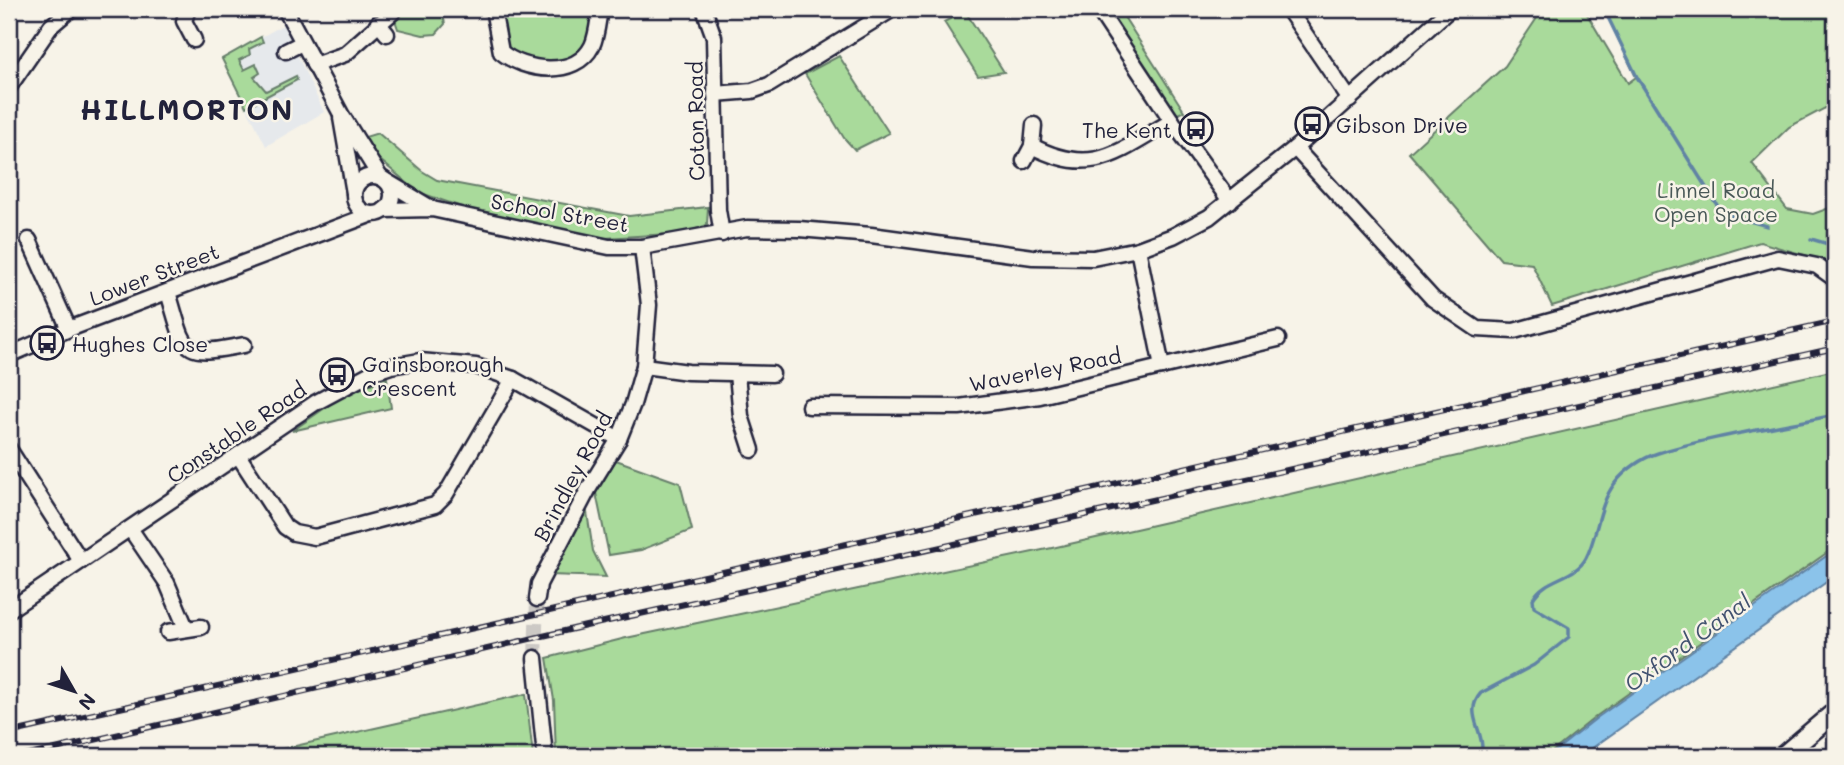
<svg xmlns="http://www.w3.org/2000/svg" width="1844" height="765" font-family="Mali,sans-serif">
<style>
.built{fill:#e6e9ec}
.green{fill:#a9da9b;stroke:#667e6b;stroke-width:2}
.water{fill:#8bc3ea;stroke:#6183a4;stroke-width:2}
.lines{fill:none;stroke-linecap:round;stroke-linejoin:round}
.stream{stroke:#6183a4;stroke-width:3.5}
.minor-tunnel{stroke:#ccc9c5;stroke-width:14;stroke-dasharray:14 7;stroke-linecap:butt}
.minor-casing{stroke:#22223b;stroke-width:19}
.tertiary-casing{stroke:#22223b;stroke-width:23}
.minor{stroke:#f7f3e8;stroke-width:14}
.tertiary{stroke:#f7f3e8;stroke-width:18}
.rail-casing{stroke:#22223b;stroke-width:6}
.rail{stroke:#f7f3e8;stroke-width:3.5;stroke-dasharray:10;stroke-linecap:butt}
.labels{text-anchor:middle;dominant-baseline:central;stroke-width:5;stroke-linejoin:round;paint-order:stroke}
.street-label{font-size:21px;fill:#22223b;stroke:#f7f3e8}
.poi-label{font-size:21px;fill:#22223b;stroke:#f7f3e8;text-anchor:start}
.park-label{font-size:21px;fill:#4a5958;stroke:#f7f3e8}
.water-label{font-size:23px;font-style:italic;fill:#425270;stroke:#f7f3e8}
.district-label{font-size:28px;font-weight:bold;letter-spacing:2px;fill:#22223b;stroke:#f7f3e8}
</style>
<rect width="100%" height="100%" fill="#f7f3e8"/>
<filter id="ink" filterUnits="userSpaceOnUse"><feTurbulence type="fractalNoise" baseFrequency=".0143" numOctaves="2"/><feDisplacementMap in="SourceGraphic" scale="14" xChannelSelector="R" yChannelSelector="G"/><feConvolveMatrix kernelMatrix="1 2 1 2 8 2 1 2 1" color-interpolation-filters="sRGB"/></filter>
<g filter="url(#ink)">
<!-- built -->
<polygon class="built" points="283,25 324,112 266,146 222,59"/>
<!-- green -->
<g class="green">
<polygon points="399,9 442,9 445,24 436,34 423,35 398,29 395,20"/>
<polygon points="502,9 596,9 588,46 568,64 525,61 508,52"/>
<polygon points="1108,9 1119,9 1184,111 1174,116"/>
<polygon points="1543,9 1584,9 1628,83 1636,77 1604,9 1835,9 1835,103 1789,127 1752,163 1787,209 1813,214 1835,206 1835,264 1760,242 1552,306 1532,264 1501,260 1409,153 1505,66"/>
<polygon points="965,11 1004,72 978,76 944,22"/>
<polygon points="261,37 263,42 249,49 250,55 239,60 244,70 256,64 260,73 254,77 266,91 296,76 297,80 246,107 222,59"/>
<polygon points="839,56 889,133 855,150 844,138 805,74"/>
<polygon points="378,133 422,171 437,180 629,216 708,207 707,225 685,233 605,238 479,213 418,192 374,155 365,137"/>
<polygon points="1835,370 1835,547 1598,715 1547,756 556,756 554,700 547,658 626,638 1052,548"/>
<polygon points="387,378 391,408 292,431 342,396"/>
<polygon points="616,460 680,483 692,530 641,550 609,555 596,493"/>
<polygon points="586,506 593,551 606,577 550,575"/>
<polygon points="526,694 533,756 251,756"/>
</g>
<!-- water -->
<polygon class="water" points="1835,550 1835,576 1581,756 1549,756 1598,717"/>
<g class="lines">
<!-- stream -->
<g class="stream">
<polyline points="1604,9 1637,77 1722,213 1767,226"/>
<polyline points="1811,239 1835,246"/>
<path d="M1481,756C1487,732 1462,714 1481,693L1534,665L1569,637V628L1534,607L1533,599C1545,577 1575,579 1586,558C1598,535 1598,505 1615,483C1625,470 1642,458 1658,453C1712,436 1778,427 1835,415"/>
</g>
<!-- minor-tunnel -->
<polyline class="minor-tunnel" points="535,658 537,599"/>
<defs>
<g id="minor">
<polyline points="188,9 184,21 194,40"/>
<polyline points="285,9 341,114 380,177"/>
<path d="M493,9L501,52C524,71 575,79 592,46C597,36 598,20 600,9"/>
<polyline points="704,9 714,37 718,210 722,234"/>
<polyline points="1098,9 1172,121 1230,201"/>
<polyline points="1288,9 1350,100"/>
<polyline points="378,23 387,34"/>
<polyline points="286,51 302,43"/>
<polyline points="314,65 345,54 394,11"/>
<polyline points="9,87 51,26 71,9"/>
<polyline points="715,94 752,91 769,85 893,9"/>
<polyline points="341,118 354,193"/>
<path d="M1032,146C1093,178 1118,152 1172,121"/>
<polyline points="1295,148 1433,299 1477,329 1514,331 1778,258 1817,266 1835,279"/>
<polyline points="1024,161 1032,146 1034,125"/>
<circle cx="373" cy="195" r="19"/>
<polyline points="386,181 431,208"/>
<polyline points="384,210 432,209 609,247 642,247 747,228 799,229 871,235 1033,257 1093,258 1138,249 1173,236 1209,217 1295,148 1450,9"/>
<polyline points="29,240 69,329"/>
<polyline points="1138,249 1162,367"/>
<path d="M168,292C186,351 179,358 244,345"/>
<polyline points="9,355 69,329 372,214"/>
<polyline points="644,366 688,372 772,374"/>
<polyline points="737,374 741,416 752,450"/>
<polyline points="809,406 959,407 1040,396 1278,339"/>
<polyline points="9,449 81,561"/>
<polyline points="238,455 285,527 294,533 315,537 435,505 446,494 513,379"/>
<polyline points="131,530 167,583 186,628"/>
<polyline points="537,599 539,584 589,488 619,439 633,404 644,366 649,305 642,247"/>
<polyline points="9,610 315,403 373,372 391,366 420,361 476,366 513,379 619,439"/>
<polyline points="168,632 201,627"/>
<polyline points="535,658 545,756"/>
</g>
<polyline id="tertiary" points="1783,756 1835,712"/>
</defs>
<!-- minor casing -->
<use href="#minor" class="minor-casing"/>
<!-- tertiary casing -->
<use href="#tertiary" class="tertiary-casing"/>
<!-- minor -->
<use href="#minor" class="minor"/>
<!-- tertiary -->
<use href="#tertiary" class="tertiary"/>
<defs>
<g id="rail">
<polyline points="9,733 1835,321"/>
<polyline points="25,756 586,626 1835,348"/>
</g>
</defs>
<!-- rail casing -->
<use href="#rail" class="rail-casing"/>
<!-- rail -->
<use href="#rail" class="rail"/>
</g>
</g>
<!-- icons -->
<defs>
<symbol id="bus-ring" viewBox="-11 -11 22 22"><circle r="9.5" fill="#f7f3e8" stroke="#22223b" stroke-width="1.5"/><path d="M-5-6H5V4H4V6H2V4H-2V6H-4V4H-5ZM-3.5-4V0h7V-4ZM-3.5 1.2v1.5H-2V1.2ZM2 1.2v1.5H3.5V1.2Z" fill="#22223b"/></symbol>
</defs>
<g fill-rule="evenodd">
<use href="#bus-ring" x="1293" y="105" width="38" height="38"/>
<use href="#bus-ring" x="1177" y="110" width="38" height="38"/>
<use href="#bus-ring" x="28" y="324" width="38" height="38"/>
<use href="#bus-ring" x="318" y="356" width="38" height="38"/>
</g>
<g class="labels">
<!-- street labels -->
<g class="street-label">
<text transform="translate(695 121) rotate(-91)">Coton Road</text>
<text transform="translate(560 212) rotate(10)">School Street</text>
<text transform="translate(154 274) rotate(-21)">Lower Street</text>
<text transform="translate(1045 369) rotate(-11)">Waverley Road</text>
<text transform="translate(236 432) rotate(-34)">Constable Road</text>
<text transform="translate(572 476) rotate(-62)">Brindley Road</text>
</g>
<!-- poi labels -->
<g class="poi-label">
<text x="1336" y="124">Gibson Drive</text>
<text x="1172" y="129" text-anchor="end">The Kent</text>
<text x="72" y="343">Hughes Close</text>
<text x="362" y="363">Gainsborough<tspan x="362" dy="24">Crescent</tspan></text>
</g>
<!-- park labels -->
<g class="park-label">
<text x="1716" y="189">Linnel Road<tspan x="1716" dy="24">Open Space</tspan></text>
</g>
<!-- water labels -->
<g class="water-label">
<text transform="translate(1687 642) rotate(-36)">Oxford Canal</text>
</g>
<!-- district labels -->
<g class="district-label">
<text x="187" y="109">HILLMORTON</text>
</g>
</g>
<!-- margin -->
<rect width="1844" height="765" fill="none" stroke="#f7f3e8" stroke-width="35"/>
<rect x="18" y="18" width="1809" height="730" fill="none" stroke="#22223b" stroke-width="2.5" filter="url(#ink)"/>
<!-- north arrow -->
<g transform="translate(74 691) rotate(129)" stroke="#f7f3e8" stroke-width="5" paint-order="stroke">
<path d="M0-5L12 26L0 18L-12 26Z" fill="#22223b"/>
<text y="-10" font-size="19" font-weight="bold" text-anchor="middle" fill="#22223b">N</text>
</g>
</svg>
